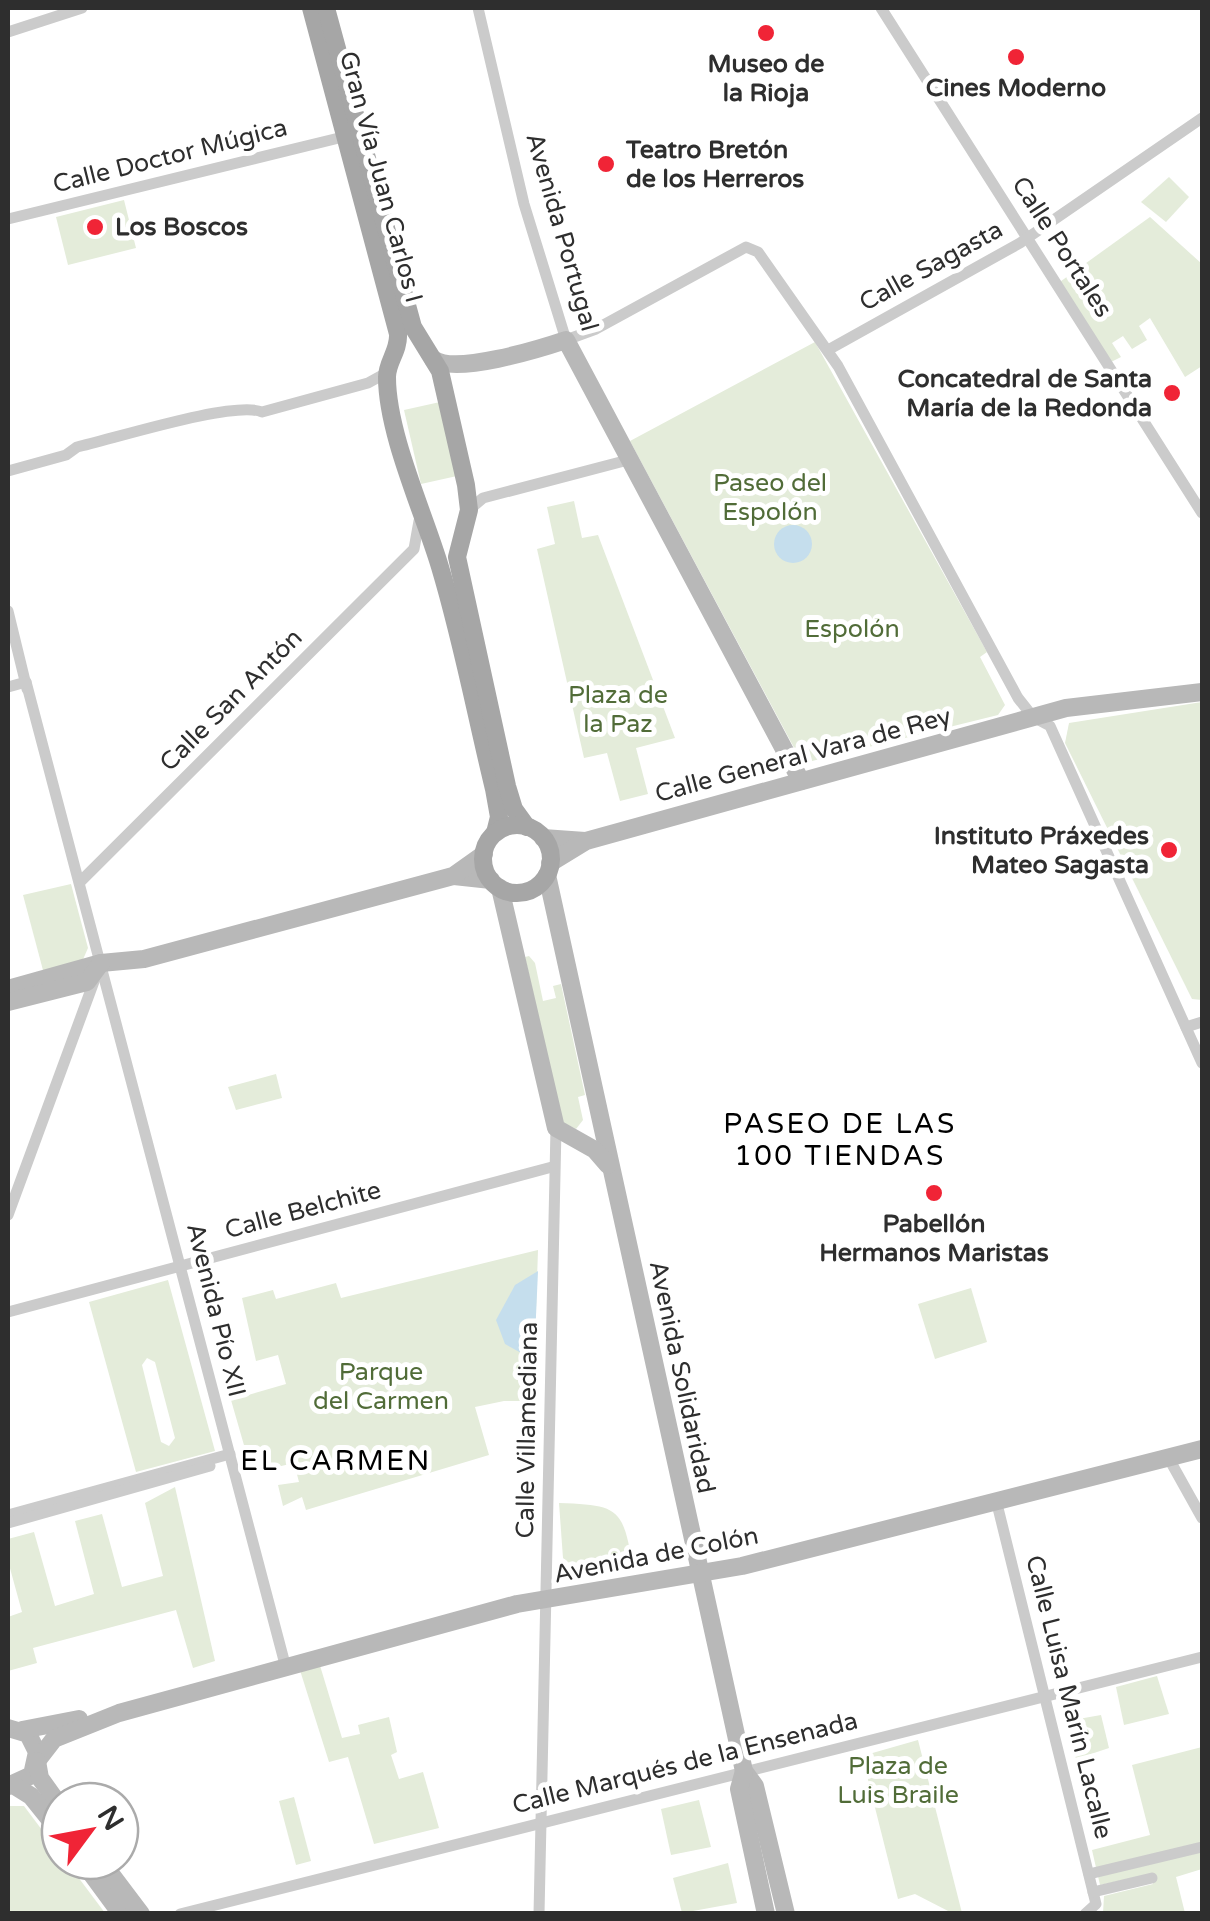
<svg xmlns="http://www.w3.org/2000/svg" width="1210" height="1921" font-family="'Varela Round',sans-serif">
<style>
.green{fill:#e4ecda;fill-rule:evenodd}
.water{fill:#c5deed}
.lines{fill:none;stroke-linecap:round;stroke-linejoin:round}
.minor{stroke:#cbcbcb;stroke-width:11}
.secondary{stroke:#b8b8b8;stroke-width:18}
.primary{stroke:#a6a6a6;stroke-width:18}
.poi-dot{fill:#f02436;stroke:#fff;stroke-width:4}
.labels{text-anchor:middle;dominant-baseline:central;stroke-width:10;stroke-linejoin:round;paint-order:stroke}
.poi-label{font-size:25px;font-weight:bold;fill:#2e2e2e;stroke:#fff}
.street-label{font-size:25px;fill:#2e2e2e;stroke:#fff}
.park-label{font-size:25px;fill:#516c38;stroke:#fff}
.neighbourhood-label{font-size:28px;letter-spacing:2.5px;fill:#000;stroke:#fff}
</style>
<rect width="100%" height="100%" fill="#fff"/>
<!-- green -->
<g class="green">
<polygon points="1169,177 1189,197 1166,222 1141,202"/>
<polygon points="124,200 136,248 68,265 56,217"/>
<polygon points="1150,217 1202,264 1202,366 1185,377 1150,318 1139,326 1147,340 1132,349 1123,336 1112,343 1121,357 1109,363 1057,284"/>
<polygon points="815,342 987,652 980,657 1005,705 998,715 808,762 799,757 630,441"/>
<polygon points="440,402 457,476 421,484 404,410"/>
<polygon points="574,501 582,538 598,535 675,738 636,748 648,794 620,801 607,753 584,758 537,549 555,544 547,507"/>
<polygon points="1202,702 1202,1000 1192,999 1065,743 1069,723"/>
<polygon points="71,884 88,948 81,964 44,974 23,895"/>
<polygon points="529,956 535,963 543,1001 556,998 553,986 561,984 585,1095 578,1097 583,1120 576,1129 562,1122 525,957"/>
<polygon points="276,1074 282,1098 236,1110 228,1087"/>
<polygon points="538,1250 533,1401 504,1401 475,1407 489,1455 306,1510 302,1497 283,1506 278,1485 299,1482 294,1463 252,1473 231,1400 286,1384 278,1355 256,1361 242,1298 273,1290 276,1299 336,1283 341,1298"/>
<path d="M168,1280L215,1451L136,1472L89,1302ZM147,1358L155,1362L175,1438L169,1446L161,1442L142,1365Z"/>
<polygon points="971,1288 987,1342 935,1359 918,1304"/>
<polygon points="175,1487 215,1661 193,1668 176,1610 33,1648 37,1663 8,1671 8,1617 22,1612 8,1561 8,1539 34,1532 55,1606 94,1594 75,1521 102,1514 122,1587 163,1576 145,1503"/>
<path d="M559,1503C619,1505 623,1508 633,1567L585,1576L563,1558Z"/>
<polygon points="318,1659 342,1738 360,1734 358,1725 389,1717 397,1752 391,1755 399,1779 423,1772 439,1828 374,1844 348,1757 329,1762 298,1664"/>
<polygon points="1157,1676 1169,1714 1124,1725 1116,1687"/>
<polygon points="1101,1715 1109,1748 1076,1759 1067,1721"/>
<polygon points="918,1740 962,1913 952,1913 915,1894 898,1899 862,1756"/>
<polygon points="1202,1747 1202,1869 1176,1877 1185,1913 1103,1913 1104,1896 1153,1884 1151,1874 1100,1885 1092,1850 1150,1835 1132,1765"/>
<polygon points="294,1797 311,1861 296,1865 279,1801"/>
<polygon points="699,1800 711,1847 671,1855 661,1809"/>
<polygon points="8,1806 24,1806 60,1854 60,1861 66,1861 105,1913 8,1913"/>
<polygon points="728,1863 737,1903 682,1913 673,1878"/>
</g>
<!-- water -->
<g class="water">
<circle cx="793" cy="544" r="19"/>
<polygon points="538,1271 534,1360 505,1344 496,1320 515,1285"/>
</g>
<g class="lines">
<!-- minor -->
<g class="minor">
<polyline points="478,8 524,204 566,340 596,329 746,247 758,252 838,366 1018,698 1033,717 1050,726 1202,1063"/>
<polyline points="881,8 1202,513"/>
<polyline points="8,32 82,8"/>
<polyline points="8,219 343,137"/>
<polyline points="828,350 1020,243 1202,118"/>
<path d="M8,471L66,455L77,447C113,439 235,400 262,412L368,383L388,372"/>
<polyline points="469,510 483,498 628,460"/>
<polyline points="8,611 27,689"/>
<polyline points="26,682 286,1668"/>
<polyline points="8,687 26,682"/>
<polyline points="80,882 414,549 419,521"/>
<polyline points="1186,1027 1202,1022"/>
<polyline points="8,1215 96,976"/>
<polyline points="8,1312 552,1167"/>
<polyline points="1168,1457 1202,1518"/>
<polyline points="996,1500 1096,1904 1085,1914"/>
<polyline points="8,1515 230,1454"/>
<polyline points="8,1523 210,1466"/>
<polyline points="1089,1874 1202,1847"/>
<polyline points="1093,1892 1152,1878"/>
<polyline points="180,1914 1202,1657"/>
<polyline points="539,1914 556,1128"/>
</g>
<!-- secondary -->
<g class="secondary">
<path d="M433,359C455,375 539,349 566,340L801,781"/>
<polyline points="543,838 585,841"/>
<polyline points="550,863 586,841 1066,708 1202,692"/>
<polyline points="547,875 744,1771 755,1786 786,1914"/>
<polyline points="454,876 491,880"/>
<polyline points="500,888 556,1128 595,1150 608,1165"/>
<polyline points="8,989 101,963 144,959 453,876 484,854"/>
<polyline points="8,1002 87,982 101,963"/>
<polyline points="8,1728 28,1734 37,1752 32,1775 8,1786"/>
<polyline points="22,1730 79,1719"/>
<polyline points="37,1761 54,1739 119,1713 517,1604 742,1566 1202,1449"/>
<polyline points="37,1761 40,1778 60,1806"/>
<polyline points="744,1771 739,1789 766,1914"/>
<polyline points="15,1786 31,1796 60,1832"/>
<polyline points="82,1861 121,1914"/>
<polyline points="101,1861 141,1914"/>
</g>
<!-- primary -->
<g class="primary">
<path d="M311,8L398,334C399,351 387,362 387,377C387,434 424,513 440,567C462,640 476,715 494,789L499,817L495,833"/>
<polyline points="326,8 413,327 440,371 466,485 469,510 457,557 507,786 514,809 527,827"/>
<circle cx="517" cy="859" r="34"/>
</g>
</g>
<!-- markers -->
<g class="poi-dot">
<circle cx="766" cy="33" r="10"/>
<circle cx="1016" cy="57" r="10"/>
<circle cx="606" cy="164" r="10"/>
<circle cx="95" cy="227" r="10"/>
<circle cx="1172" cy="393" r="10"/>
<circle cx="1169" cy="850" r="10"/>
<circle cx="934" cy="1193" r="10"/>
</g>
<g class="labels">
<!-- poi labels -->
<g class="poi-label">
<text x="766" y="64">Museo de<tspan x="766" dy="29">la Rioja</tspan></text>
<text x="1016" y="88">Cines Moderno</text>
<text x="626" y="150" text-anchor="start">Teatro Bretón<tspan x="626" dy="29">de los Herreros</tspan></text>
<text x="115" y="227" text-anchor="start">Los Boscos</text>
<text x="1152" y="379" text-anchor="end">Concatedral de Santa<tspan x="1152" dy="29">María de la Redonda</tspan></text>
<text x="1149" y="836" text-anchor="end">Instituto Práxedes<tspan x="1149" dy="29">Mateo Sagasta</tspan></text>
<text x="934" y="1224">Pabellón<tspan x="934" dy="29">Hermanos Maristas</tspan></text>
</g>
<!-- street labels -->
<g class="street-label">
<text transform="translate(170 156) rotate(-14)">Calle Doctor Múgica</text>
<text transform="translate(381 177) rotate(75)">Gran Vía Juan Carlos I</text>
<text transform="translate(562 232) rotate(74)">Avenida Portugal</text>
<text transform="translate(1062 247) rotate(57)">Calle Portales</text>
<text transform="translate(931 266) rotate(-29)">Calle Sagasta</text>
<text transform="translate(231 700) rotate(-45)">Calle San Antón</text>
<text transform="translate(803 755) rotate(-15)">Calle General Vara de Rey</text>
<text transform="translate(303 1210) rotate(-15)">Calle Belchite</text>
<text transform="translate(216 1310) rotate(76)">Avenida Pío XII</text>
<text transform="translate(682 1377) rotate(78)">Avenida Solidaridad</text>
<text transform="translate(527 1430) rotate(-89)">Calle Villamediana</text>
<text transform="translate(656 1555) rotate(-11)">Avenida de Colón</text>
<text transform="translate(1069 1697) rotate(76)">Calle Luisa Marín Lacalle</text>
<text transform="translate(685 1763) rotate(-14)">Calle Marqués de la Ensenada</text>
</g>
<!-- park labels -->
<g class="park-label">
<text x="770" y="483">Paseo del<tspan x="770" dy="29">Espolón</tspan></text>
<text x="852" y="629">Espolón</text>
<text x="618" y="695">Plaza de<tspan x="618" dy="29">la Paz</tspan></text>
<text x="381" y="1372">Parque<tspan x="381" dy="29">del Carmen</tspan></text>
<text x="898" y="1766">Plaza de<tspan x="898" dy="29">Luis Braile</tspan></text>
</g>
<!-- neighbourhood labels -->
<g class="neighbourhood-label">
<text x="840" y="1124">PASEO DE LAS<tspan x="840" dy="32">100 TIENDAS</tspan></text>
<text x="336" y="1461">EL CARMEN</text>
</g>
</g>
<!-- border -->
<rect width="1210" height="1921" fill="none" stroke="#2e2e2e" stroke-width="20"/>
<!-- north arrow -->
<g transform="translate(90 1831) rotate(58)"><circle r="48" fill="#ffffff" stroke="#ababab" stroke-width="2.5"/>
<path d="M0-8L18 38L0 25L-18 38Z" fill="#f02436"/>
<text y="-15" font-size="28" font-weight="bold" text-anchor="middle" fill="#2e2e2e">N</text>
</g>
</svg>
